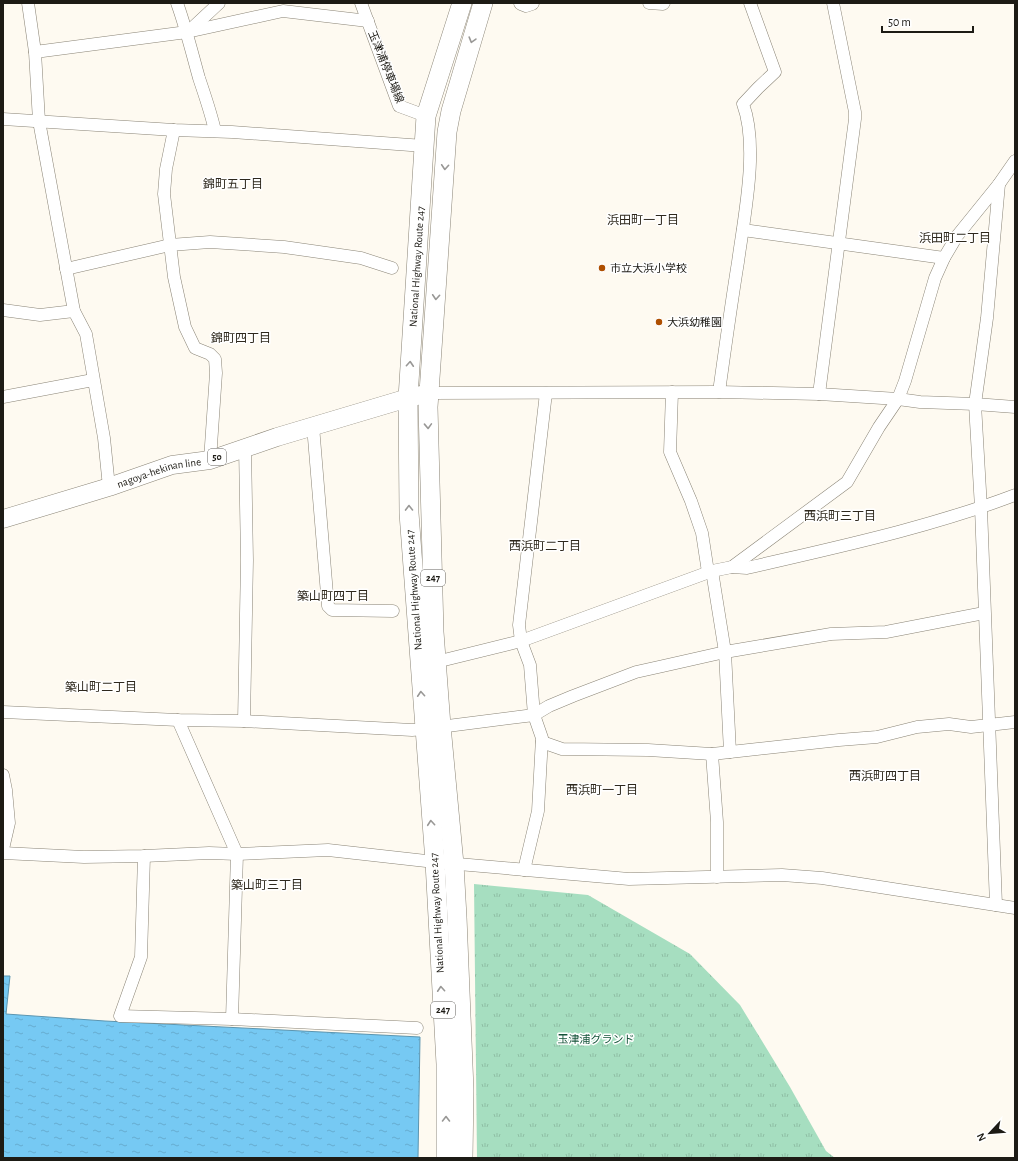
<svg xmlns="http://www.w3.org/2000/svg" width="1018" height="1161" font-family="'Alegreya Sans','Noto Sans JP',sans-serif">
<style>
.park{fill:url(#park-tufts)}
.water{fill:url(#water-ripples);stroke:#5b95b0}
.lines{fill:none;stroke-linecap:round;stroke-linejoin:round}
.minor-casing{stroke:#8a8476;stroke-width:13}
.tertiary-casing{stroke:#8a8476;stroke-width:15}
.primary-casing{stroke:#8a8476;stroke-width:19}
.trunk-casing{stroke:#8a8476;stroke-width:20}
.minor{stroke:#fff;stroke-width:12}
.tertiary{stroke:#fff;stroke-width:14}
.primary{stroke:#fff;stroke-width:18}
.trunk{stroke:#fff;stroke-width:19}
.oneway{stroke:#999896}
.poi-dot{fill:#ae4f00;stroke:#fff;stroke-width:1.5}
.labels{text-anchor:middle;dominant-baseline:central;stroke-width:3;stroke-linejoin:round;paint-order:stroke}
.shield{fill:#fff;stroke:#615f5b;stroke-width:1}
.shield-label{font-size:10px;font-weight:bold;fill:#1d1b15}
.street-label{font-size:11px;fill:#1d1b15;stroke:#fff}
.poi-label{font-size:11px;fill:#1d1b15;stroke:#fff;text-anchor:start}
.park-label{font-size:11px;fill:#15543a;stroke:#fff}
.neighbourhood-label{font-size:12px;fill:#2e281d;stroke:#fff}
</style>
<defs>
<pattern id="park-tufts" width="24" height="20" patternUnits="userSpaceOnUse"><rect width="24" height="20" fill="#a6dec0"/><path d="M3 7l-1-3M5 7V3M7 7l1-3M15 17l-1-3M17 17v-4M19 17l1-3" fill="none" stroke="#8ebea4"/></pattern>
<pattern id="water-ripples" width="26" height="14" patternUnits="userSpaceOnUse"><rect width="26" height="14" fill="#76c9f3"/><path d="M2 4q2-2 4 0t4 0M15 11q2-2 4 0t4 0" fill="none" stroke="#66accf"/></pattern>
</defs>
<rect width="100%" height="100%" fill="#fefaf1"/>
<!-- park -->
<polygon class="park" points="474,884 588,895 690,954 740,1005 790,1087 826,1151 835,1158 477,1158"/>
<!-- water -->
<polygon class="water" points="3,976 10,976 6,1014 105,1021 420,1037 418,1158 3,1158"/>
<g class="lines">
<defs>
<g id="minor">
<polyline points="28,3 35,52 39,121 74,311 86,334 104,438 109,487"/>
<path d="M177,3C186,28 192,53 199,78C205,96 211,113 215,131"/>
<polyline points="361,3 399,106 426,116"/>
<polyline points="649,3 663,4 664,3"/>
<polyline points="188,32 219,3"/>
<polyline points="35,52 187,32 283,11 368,21"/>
<polyline points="3,119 174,130 232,132 424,146"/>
<polyline points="174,130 166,169 164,194 174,277 185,327 195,348 210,354 215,359 216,373 210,460"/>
<polyline points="743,230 944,258"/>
<polyline points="66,269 170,245 210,242 284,247 361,258 392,268"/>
<polyline points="3,310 40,315 74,311"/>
<polyline points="672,392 670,452 691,501 702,533 708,572"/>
<path d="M719,392C725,349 731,305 738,262C744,217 759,147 743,104L758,88L775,72L750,3"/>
<polyline points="430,393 719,392 819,394 898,399 920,402 975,404 1015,407"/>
<polyline points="819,394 855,119 855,112 833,3"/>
<polyline points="3,397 93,380"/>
<polyline points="313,426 328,606 332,610 393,611"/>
<polyline points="732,567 847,482 879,427 898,399 905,381 935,278 944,258 957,236 999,184 1015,161"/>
<polyline points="712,571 725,652 730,752"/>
<path d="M436,662L521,641L712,571L732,567L747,568C837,547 928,528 1015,495"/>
<polyline points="3,712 178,720 244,721 412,730 424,729 534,715 549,706 573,696 636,672 663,666 725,652 831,634 886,632 984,613"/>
<polyline points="178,720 237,854 232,1019"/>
<polyline points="244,721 247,560 245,447"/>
<polyline points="542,742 562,749 648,750 712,754 839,740 877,737 917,727 949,724 971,727 1015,722"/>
<polyline points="712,754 717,822 717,877"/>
<polyline points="3,775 6,790 9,823 3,849"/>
<polyline points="3,853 84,857 144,856 209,853 237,854 328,850 435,862 629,879 782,875 822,878 1015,908"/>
<polyline points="144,856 141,957 120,1016 232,1019 417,1028"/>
<polyline points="524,870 538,811 542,738 534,715 530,665 521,641 519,625 546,393"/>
<polyline points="996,905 981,508 975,404 987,318 999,184"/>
</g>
<polyline id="tertiary" points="521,3 526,5 532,3"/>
<g id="primary">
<path id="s1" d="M3,519L109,487L172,465L210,460L277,437L408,398L430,393"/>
</g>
<g id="trunk">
<path id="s2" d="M446,1158V1064L435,862L409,513L408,398L426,116L462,3"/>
<polyline points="463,1158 464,1090 457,917 454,864 441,726 434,632 428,407 447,132 451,111 483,3"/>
</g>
</defs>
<!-- minor casing -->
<use href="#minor" class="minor-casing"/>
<!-- tertiary casing -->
<use href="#tertiary" class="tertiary-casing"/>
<!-- primary casing -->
<use href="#primary" class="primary-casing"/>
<!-- trunk casing -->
<use href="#trunk" class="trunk-casing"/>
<!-- minor -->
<use href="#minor" class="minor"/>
<!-- tertiary -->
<use href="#tertiary" class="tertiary"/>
<!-- primary -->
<use href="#primary" class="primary"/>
<!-- trunk -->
<use href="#trunk" class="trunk"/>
</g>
<!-- one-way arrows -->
<defs><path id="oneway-chevron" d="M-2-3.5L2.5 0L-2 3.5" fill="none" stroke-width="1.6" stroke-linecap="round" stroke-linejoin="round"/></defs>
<g class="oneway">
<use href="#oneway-chevron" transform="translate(472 40) rotate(106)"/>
<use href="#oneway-chevron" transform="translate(445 167) rotate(94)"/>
<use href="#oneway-chevron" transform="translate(436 297) rotate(94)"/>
<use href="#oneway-chevron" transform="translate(410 364) rotate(-86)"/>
<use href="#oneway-chevron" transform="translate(428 426) rotate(88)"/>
<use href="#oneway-chevron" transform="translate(409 508) rotate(-91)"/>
<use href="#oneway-chevron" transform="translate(421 694) rotate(-94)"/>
<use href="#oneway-chevron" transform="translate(431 823) rotate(-95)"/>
<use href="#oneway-chevron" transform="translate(441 989) rotate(-94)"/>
<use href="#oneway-chevron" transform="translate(446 1119) rotate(-90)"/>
</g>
<!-- markers -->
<g class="poi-dot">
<circle cx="602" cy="268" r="4"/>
<circle cx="659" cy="322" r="4"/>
</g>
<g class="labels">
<!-- shield labels -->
<g class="shield">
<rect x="208" y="449" width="18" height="16" rx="3"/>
<rect x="421" y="570" width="24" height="16" rx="3"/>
<rect x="431" y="1002" width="24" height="16" rx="3"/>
</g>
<g class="shield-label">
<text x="217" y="457">50</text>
<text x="433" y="578">247</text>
<text x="443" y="1010">247</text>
</g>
<!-- street labels -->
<g class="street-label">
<text transform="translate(386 67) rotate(68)">玉津浦停車場線</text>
<text stroke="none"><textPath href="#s2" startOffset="893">National Highway Route 247</textPath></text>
<text stroke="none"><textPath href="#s1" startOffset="163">nagoya-hekinan line</textPath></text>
<text transform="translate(414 590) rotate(-94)">National Highway Route 247</text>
<text transform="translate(437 913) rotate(-93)">National Highway Route 247</text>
</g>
<!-- poi labels -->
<g class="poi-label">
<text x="610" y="268">市立大浜小学校</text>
<text x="667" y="322">大浜幼稚園</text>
</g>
<!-- park labels -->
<g class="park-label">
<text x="596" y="1039">玉津浦グランド</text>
</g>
<!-- neighbourhood labels -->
<g class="neighbourhood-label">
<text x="233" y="184">錦町五丁目</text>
<text x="643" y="220">浜田町一丁目</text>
<text x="955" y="238">浜田町二丁目</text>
<text x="241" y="338">錦町四丁目</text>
<text x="840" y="516">西浜町三丁目</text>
<text x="545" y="546">西浜町二丁目</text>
<text x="333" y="596">築山町四丁目</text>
<text x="101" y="687">築山町二丁目</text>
<text x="885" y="776">西浜町四丁目</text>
<text x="602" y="790">西浜町一丁目</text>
<text x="267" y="885">築山町三丁目</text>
</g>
</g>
<!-- border -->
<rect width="1018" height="1161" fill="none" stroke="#1d1b15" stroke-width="8"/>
<!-- north arrow -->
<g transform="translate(990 1133) rotate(244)" stroke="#ffffff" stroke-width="3" paint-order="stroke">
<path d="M0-3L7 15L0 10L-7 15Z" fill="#1d1b15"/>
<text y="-6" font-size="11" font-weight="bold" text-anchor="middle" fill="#1d1b15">N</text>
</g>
<!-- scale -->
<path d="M882 26v6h91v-6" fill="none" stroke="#1d1b15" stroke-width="2"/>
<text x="888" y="26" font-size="12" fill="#1d1b15" stroke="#ffffff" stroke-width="3" paint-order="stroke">50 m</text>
</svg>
